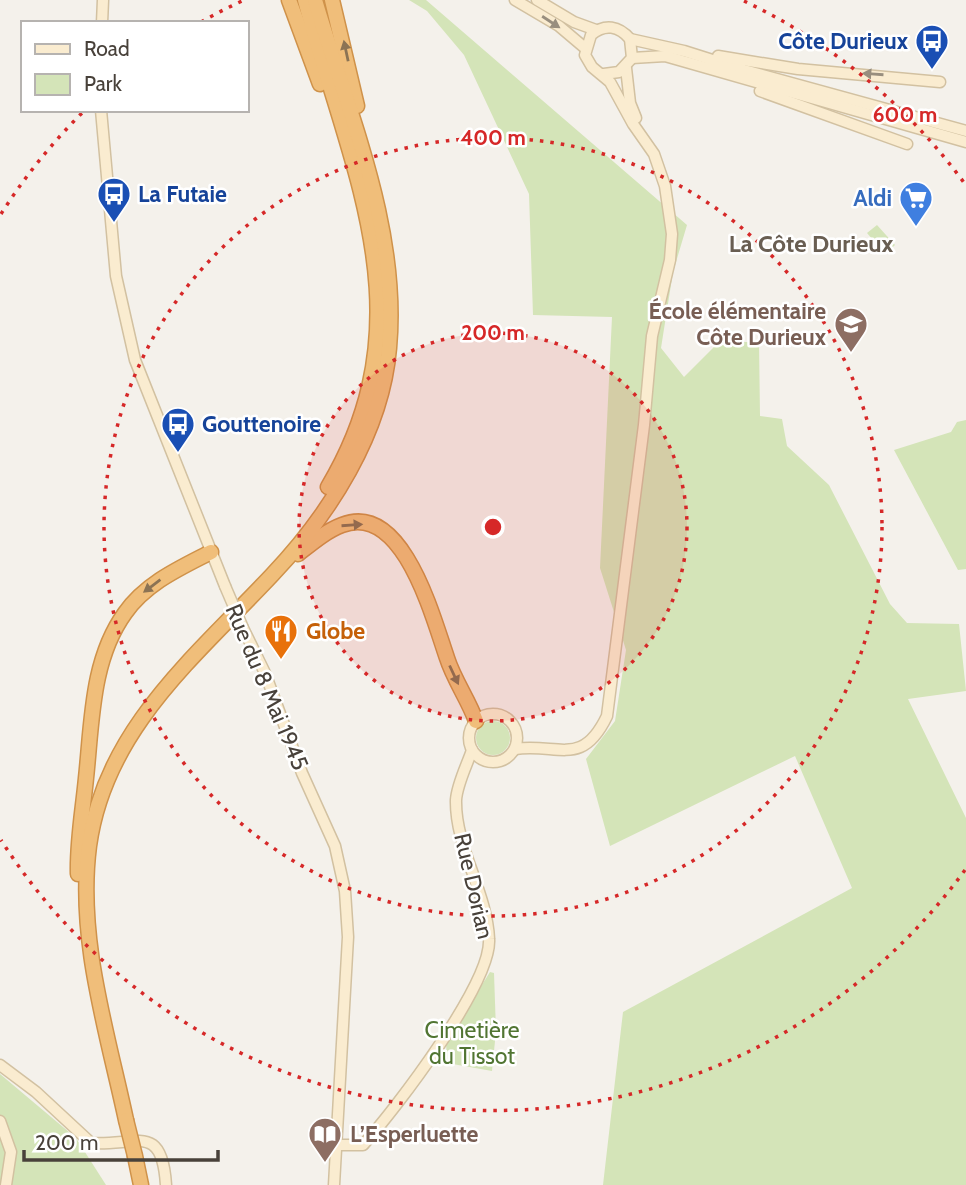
<svg xmlns="http://www.w3.org/2000/svg" width="966" height="1185" font-family="Cabin,sans-serif">
<style>
.green{fill:#d4e4b8}
.lines{fill:none;stroke-linecap:round;stroke-linejoin:round}
.secondary-casing{stroke:#d2c1a1;stroke-width:13}
.highway-casing{stroke:#cf924a;stroke-width:17}
.secondary{stroke:#faecd0;stroke-width:10}
.highway{stroke:#f0be7a;stroke-width:14}
.secondary-bridge-casing{stroke:#d2c1a1;stroke-width:13;stroke-linecap:butt}
.highway-bridge-casing{stroke:#cf924a;stroke-width:17;stroke-linecap:butt}
.secondary-bridge{stroke:#faecd0;stroke-width:10}
.highway-bridge{stroke:#f0be7a;stroke-width:14}
.oneway{fill:#988e7e}
.oneway2{fill:#8b7354}
.ring{fill:none;stroke:#d62828;stroke-width:3.5;stroke-dasharray:3.5 7}
.labels{text-anchor:middle;dominant-baseline:central;stroke-width:5;stroke-linejoin:round;paint-order:stroke}
.transit-label{font-size:23px;font-weight:bold;fill:#164399;stroke:#fff;text-anchor:start}
.shop-label{font-size:23px;font-weight:bold;fill:#366cbe;stroke:#fff;text-anchor:end}
.education-label{font-size:23px;font-weight:bold;fill:#785e54;stroke:#fff;text-anchor:end}
.food-label{font-size:23px;font-weight:bold;fill:#c56008;stroke:#fff;text-anchor:start}
.street-label{font-size:23px;fill:#48413a;stroke:#fff}
.park-label{font-size:23px;fill:#517532;stroke:#fff}
.neighbourhood-label{font-size:24px;font-weight:bold;fill:#695e52;stroke:#fff}
.centre{fill:#d62828;stroke:#fff;stroke-width:3.5}
.ring-label{font-size:21px;text-anchor:middle;font-weight:bold;fill:#d62828;stroke:#fff;stroke-width:5;stroke-linejoin:round;paint-order:stroke}
</style>
<rect width="100%" height="100%" fill="#f4f1eb"/>
<!-- green -->
<g class="green">
<polygon points="409,0 426,0 687,225 673,272 661,348 684,377 719,342 759,342 760,416 782,419 787,446 829,485 890,604 907,623 959,624 966,691 908,699 966,818 966,1185 603,1185 623,1012 852,888 795,756 610,846 586,759 615,721 626,650 600,568 612,317 533,315 529,194 464,55 427,11"/>
<polygon points="877,225 895,245 885,254 867,233"/>
<polygon points="966,420 966,569 958,570 894,450 951,432 957,422"/>
<circle cx="493" cy="738" r="17"/>
<polygon points="490,972 494,973 496,1031 492,1071 447,1063 446,1042"/>
<polygon points="0,1074 76,1138 106,1185 0,1185"/>
</g>
<g class="lines">
<defs>
<g id="secondary">
<polyline points="515,0 559,26 585,48"/>
<polyline points="537,0 574,22 596,30"/>
<polyline points="102,23 103,0"/>
<polyline points="630,39 684,51 744,70 966,131"/>
<polyline points="718,56 798,69 940,82"/>
<polyline points="632,58 665,56 966,142"/>
<polyline points="626,68 630,103 636,118"/>
<polyline points="760,91 907,144"/>
<polyline points="101,110 116,276 135,360 225,586"/>
<polyline points="243,628 265,673 302,773 335,846 345,891 348,937 334,1185"/>
<circle cx="493" cy="738" r="24"/>
<path d="M515,749C559,743 582,768 607,716L644,425L652,336L670,260L672,234L665,186L654,154L633,124L610,82L592,67L585,55L591,35C605,23 619,26 630,39L632,58L619,72L604,74"/>
<path d="M0,1065L36,1092L91,1143C137,1146 162,1122 166,1185"/>
<polyline points="0,1121 11,1152 6,1185"/>
<path d="M336,1145H363C395,1110 492,983 489,939C487,892 455,847 456,800C457,784 467,765 472,750"/>
</g>
<g id="highway">
<polyline points="289,0 320,84"/>
<path d="M305,0C350,171 430,316 328,487"/>
<polyline points="332,0 357,106"/>
<path d="M298,554C312,543 326,531 342,525C403,501 433,618 447,658C454,680 468,699 476,721"/>
<path d="M78,874C77,842 83,810 86,778C92,723 91,660 125,613C146,583 180,568 211,552"/>
<path d="M126,1120C107,1031 77,938 89,846C105,729 196,656 272,575C329,515 382,433 389,348C400,228 348,113 315,0"/>
<polyline points="135,1156 141,1185"/>
</g>
</defs>
<!-- secondary casing -->
<use href="#secondary" class="secondary-casing"/>
<!-- highway casing -->
<use href="#highway" class="highway-casing"/>
<!-- secondary -->
<use href="#secondary" class="secondary"/>
<!-- highway -->
<use href="#highway" class="highway"/>
<defs>
<polyline id="secondary-bridge" points="225,586 243,628"/>
<polyline id="highway-bridge" points="126,1120 135,1156"/>
</defs>
<!-- secondary-bridge casing -->
<use href="#secondary-bridge" class="secondary-bridge-casing"/>
<!-- highway-bridge casing -->
<use href="#highway-bridge" class="highway-bridge-casing"/>
<!-- secondary-bridge -->
<use href="#secondary-bridge" class="secondary-bridge"/>
<!-- highway-bridge -->
<use href="#highway-bridge" class="highway-bridge"/>
</g>
<!-- one-way arrows -->
<defs><path id="oneway-solid" d="M-6-.8H1V-3.2L6.5 0L1 3.2V.8H-6Z" transform="scale(1.75)"/></defs>
<g class="oneway">
<use href="#oneway-solid" transform="translate(551 22) rotate(33)"/>
<use href="#oneway-solid" transform="translate(873 74) rotate(-176)"/>
</g>
<g class="oneway2">
<use href="#oneway-solid" transform="translate(346 51) rotate(-102)"/>
<use href="#oneway-solid" transform="translate(352 525) rotate(-4)"/>
<use href="#oneway-solid" transform="translate(152 586) rotate(143)"/>
<use href="#oneway-solid" transform="translate(454 675) rotate(65)"/>
</g>
<!-- distance rings -->
<circle cx="493" cy="527" r="194" fill="#d62828" fill-opacity=".12"/>
<g class="ring">
<circle cx="493" cy="527" r="194"/>
<circle cx="493" cy="527" r="389"/>
<path d="M965 870A583 583 0 0 1 1 840M1 214A583 583 0 0 1 84 111M201 22A583 583 0 0 1 242 1M744 1A583 583 0 0 1 965 184"/>
</g>
<!-- icons -->
<defs>
<symbol id="bus-pin" viewBox="-11 -11 22 30"><path d="M0 17L-7.5 6A9.5 9.5 0 1 1 7.5 6Z" fill="#1a4fb4" stroke="#fff"/><path d="M-5-6H5V4H4V6H2V4H-2V6H-4V4H-5ZM-3.5-4V0h7V-4ZM-3.5 1.2v1.5H-2V1.2ZM2 1.2v1.5H3.5V1.2Z" fill="#fff"/></symbol>
<symbol id="supermarket-pin" viewBox="-11 -11 22 30"><path d="M0 17L-7.5 6A9.5 9.5 0 1 1 7.5 6Z" fill="#3f7fe0" stroke="#fff"/><path d="M-6-5.5h2.5l.6 2H6L4.5 2H-2.5L-4.4-4H-6ZM-1.5 3.2a1.3 1.3 0 1 0 .1 0ZM3 3.2a1.3 1.3 0 1 0 .1 0Z" fill="#fff"/></symbol>
<symbol id="school-pin" viewBox="-11 -11 22 30"><path d="M0 17L-7.5 6A9.5 9.5 0 1 1 7.5 6Z" fill="#8d6e63" stroke="#fff"/><path d="M0-5L7-2L0 1L-7-2ZM-4 1L0 2.5L4 1V4Q0 6-4 4Z" fill="#fff"/></symbol>
<symbol id="restaurant-pin" viewBox="-11 -11 22 30"><path d="M0 17L-7.5 6A9.5 9.5 0 1 1 7.5 6Z" fill="#e8710a" stroke="#fff"/><path d="M-5-6h1v4h1v-4h1v4h1v-4h1v5L-1.5 .5V6h-2V.5L-5-1ZM5-6V6H3V1.5H1.5Q1.5-4 5-6Z" fill="#fff"/></symbol>
<symbol id="library-pin" viewBox="-11 -11 22 30"><path d="M0 17L-7.5 6A9.5 9.5 0 1 1 7.5 6Z" fill="#8d6e63" stroke="#fff"/><path d="M-6-4Q-3-5.5-.7-3.5V5Q-3 3-6 4ZM6-4Q3-5.5 .7-3.5V5Q3 3 6 4Z" fill="#fff"/></symbol>
</defs>
<g fill-rule="evenodd">
<use href="#bus-pin" x="913" y="22" width="38" height="52"/>
<use href="#bus-pin" x="95" y="175" width="38" height="52"/>
<use href="#supermarket-pin" x="897" y="179" width="38" height="52"/>
<use href="#school-pin" x="832" y="305" width="38" height="52"/>
<use href="#bus-pin" x="159" y="405" width="38" height="52"/>
<use href="#restaurant-pin" x="262" y="612" width="38" height="52"/>
<use href="#library-pin" x="306" y="1115" width="38" height="52"/>
</g>
<g class="labels">
<!-- transit labels -->
<g class="transit-label">
<text x="908" y="41" text-anchor="end">Côte Durieux</text>
<text x="138" y="194">La Futaie</text>
<text x="202" y="424">Gouttenoire</text>
</g>
<!-- shop labels -->
<g class="shop-label">
<text x="892" y="198">Aldi</text>
</g>
<!-- education labels -->
<g class="education-label">
<text x="826" y="311">École élémentaire<tspan x="826" dy="26">Côte Durieux</tspan></text>
<text x="350" y="1134" text-anchor="start">L’Esperluette</text>
</g>
<!-- food labels -->
<g class="food-label">
<text x="306" y="631">Globe</text>
</g>
<!-- street labels -->
<g class="street-label">
<text transform="translate(267 687) rotate(67)">Rue du 8 Mai 1945</text>
<text transform="translate(474 886) rotate(77)">Rue Dorian</text>
</g>
<!-- park labels -->
<g class="park-label">
<text x="472" y="1030">Cimetière<tspan x="472" dy="26">du Tissot</tspan></text>
</g>
<!-- neighbourhood labels -->
<g class="neighbourhood-label">
<text x="811" y="243">La Côte Durieux</text>
</g>
</g>
<circle cx="493" cy="527" r="10" class="centre"/>
<g class="ring-label">
<text x="905" y="122">600 m</text>
<text x="493" y="145">400 m</text>
<text x="493" y="340">200 m</text>
</g>
<!-- legend -->
<rect x="21" y="21" width="228" height="91" fill="#ffffff" stroke="#b6b3b0" stroke-width="2"/>
<rect x="35" y="44" width="35" height="10" fill="#faecd0" stroke="#b6b3b0" stroke-width="2"/>
<text x="84" y="56" font-size="21" fill="#48413a">Road</text>
<rect x="35" y="74" width="35" height="21" fill="#d4e4b8" stroke="#b6b3b0" stroke-width="2"/>
<text x="84" y="91" font-size="21" fill="#48413a">Park</text>
<!-- scale -->
<path d="M24 1150v10h194v-10" fill="none" stroke="#48413a" stroke-width="3.5"/>
<text x="35" y="1150" font-size="21" fill="#48413a" stroke="#ffffff" stroke-width="5" paint-order="stroke">200 m</text>
</svg>
